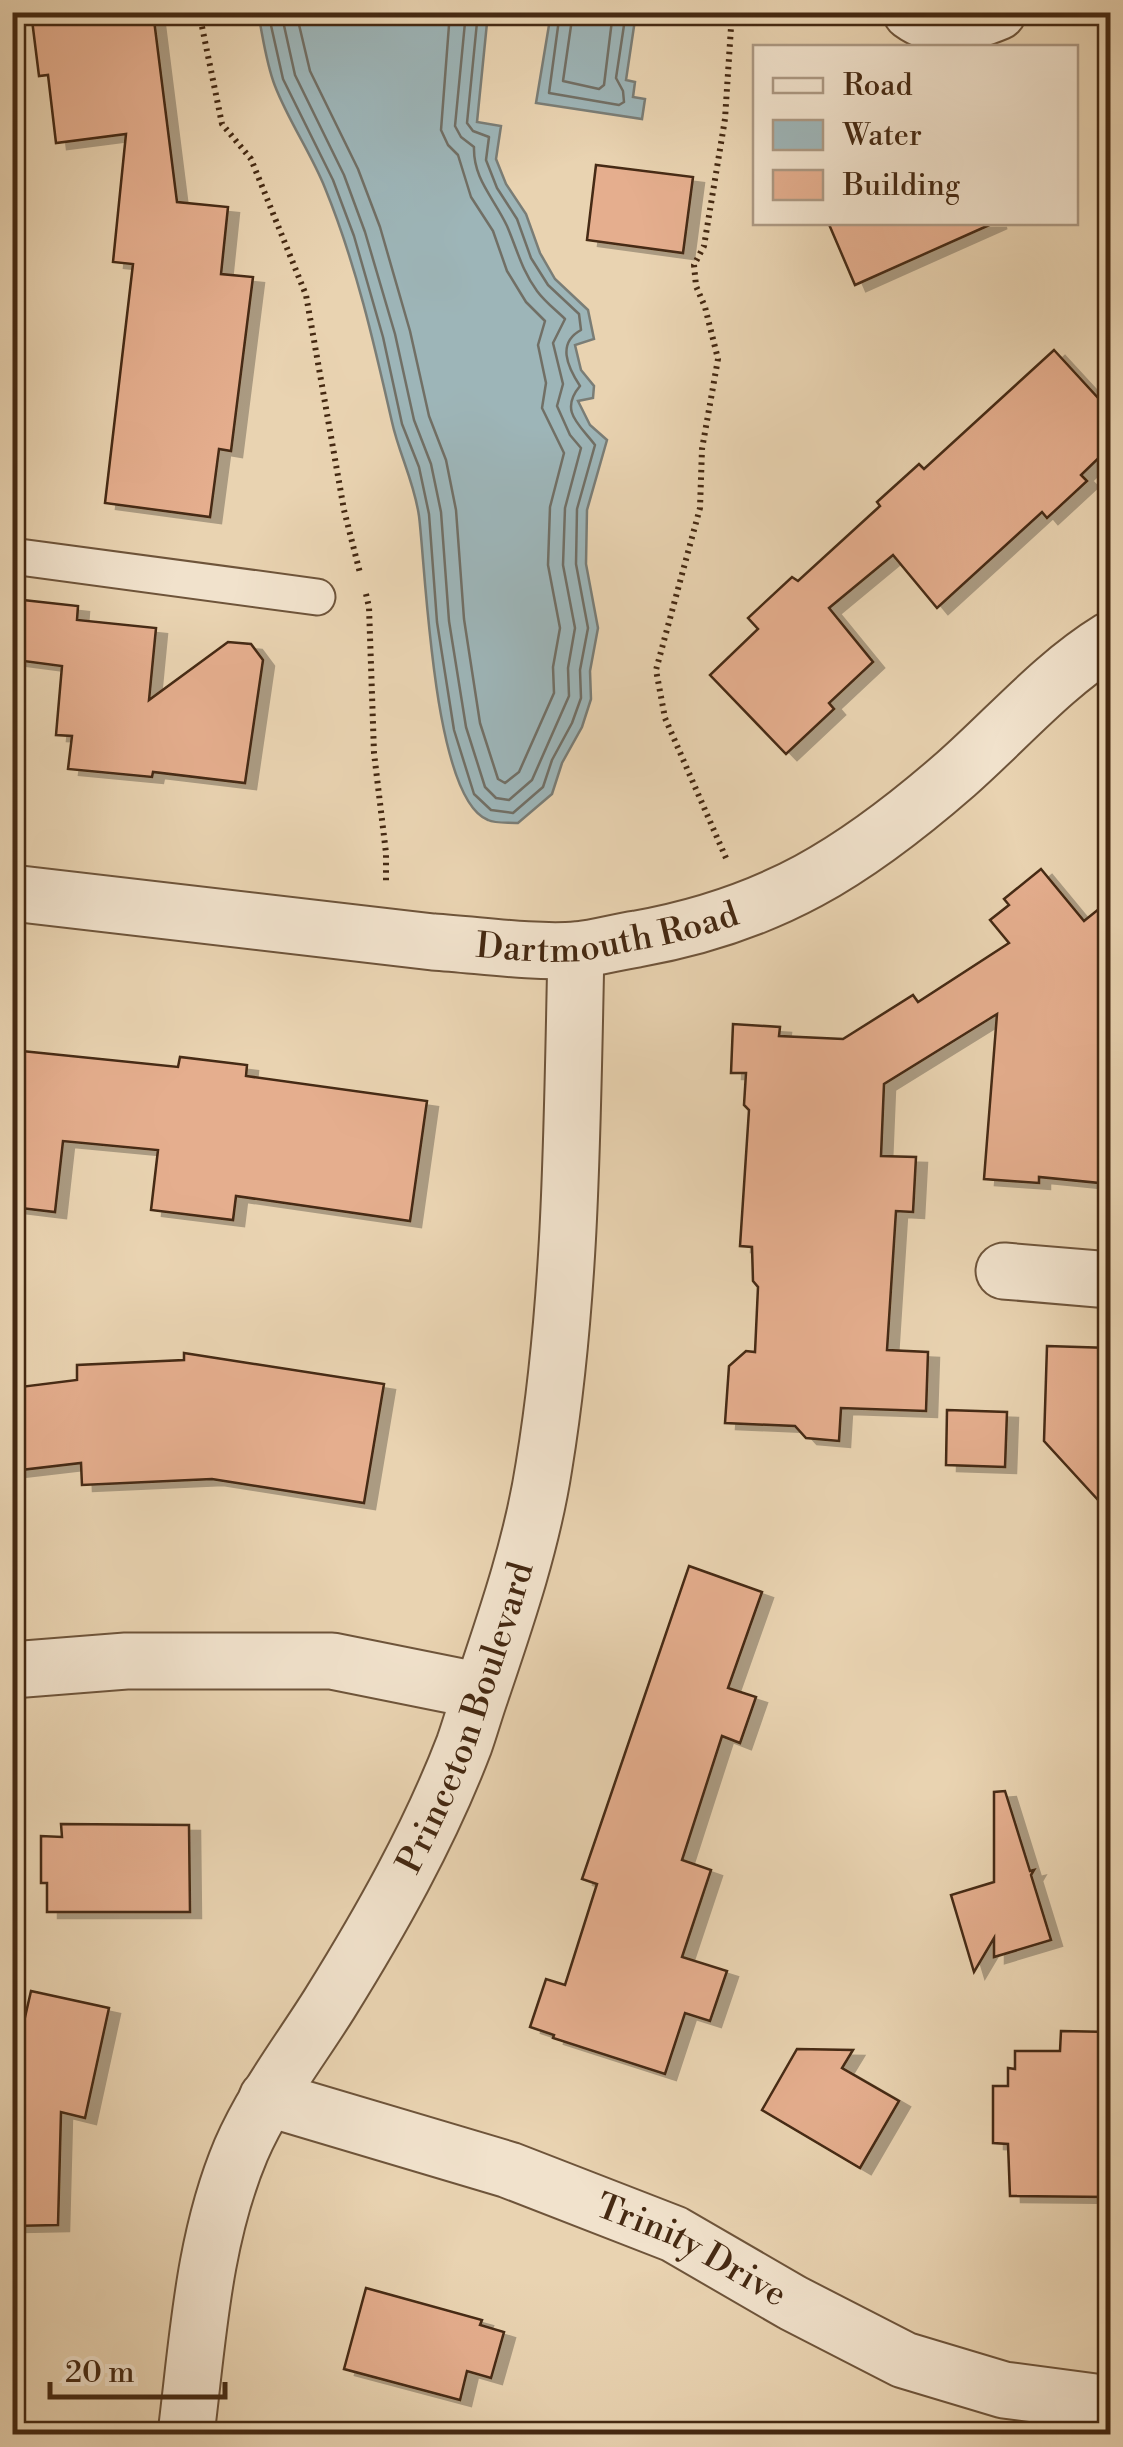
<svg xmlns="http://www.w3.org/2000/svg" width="1123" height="2447" font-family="'Libre Bodoni',serif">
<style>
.water{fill:#9db5b8;stroke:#7a7d76;stroke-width:2.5}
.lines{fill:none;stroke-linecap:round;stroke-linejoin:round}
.shore{stroke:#716f65;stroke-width:2.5}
.building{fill:#e5ae8e;stroke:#452912;stroke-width:2.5;filter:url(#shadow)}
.service-casing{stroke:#6e543a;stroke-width:39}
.minor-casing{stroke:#6e543a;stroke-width:59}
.path{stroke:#452912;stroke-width:6;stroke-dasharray:2.5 5;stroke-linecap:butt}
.service{stroke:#f1e2cc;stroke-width:35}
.minor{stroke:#f1e2cc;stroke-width:55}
.labels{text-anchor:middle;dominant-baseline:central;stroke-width:10;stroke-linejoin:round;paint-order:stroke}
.street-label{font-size:35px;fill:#452912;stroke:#f1e2cc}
</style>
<defs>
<filter id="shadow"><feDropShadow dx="11" dy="6" stdDeviation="0" flood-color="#0004"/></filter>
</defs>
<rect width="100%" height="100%" fill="#e9d3b1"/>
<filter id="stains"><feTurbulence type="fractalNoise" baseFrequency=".002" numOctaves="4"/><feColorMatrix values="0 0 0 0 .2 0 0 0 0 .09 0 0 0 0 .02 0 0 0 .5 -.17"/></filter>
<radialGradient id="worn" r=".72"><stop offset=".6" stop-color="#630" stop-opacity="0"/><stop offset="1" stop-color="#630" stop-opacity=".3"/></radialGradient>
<!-- water -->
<g class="water">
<path d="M258,13H488L477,122L501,126L496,159L506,184L526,214L540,253L555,279L588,310L594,339L575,345L581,370L594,386L593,398L578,401L590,425L607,440L587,510L586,564L598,628L590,671L591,699L582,727L562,763L552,794L518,823C509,822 496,824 488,820C433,799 426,572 419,516C414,481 399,454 392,422C374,343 356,264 325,188C311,153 289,122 275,86C266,63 263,37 258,13Z"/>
<polygon points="551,13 636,13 626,80 635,82 633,97 645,99 642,119 536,103"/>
</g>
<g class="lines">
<!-- shore -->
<g class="shore">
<path d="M268,12L283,79L333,180L354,236L383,337L402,424L419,467L429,514L437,622L454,730L474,794L491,810L513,813L543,787L552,760L572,723L581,698L580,670L588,628L576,564L577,509L595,445C579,424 559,411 580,386C567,366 557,343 581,330L579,314L548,285L531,258L517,219L497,188L486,160L489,137L473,131L467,123L478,12"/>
<path d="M281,12L295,75L344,175L365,232L395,334L414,420L431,464L441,512L449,621L466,727L485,787L496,798L509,800L532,780L569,696L568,668L575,628L563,565L565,508L581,448L570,435L557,406L563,384L553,343L565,319C556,310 545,302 537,291C522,271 517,249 507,226C494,198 473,179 474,147L461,137L455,126L466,12"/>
<polyline points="296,12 310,71 358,169 380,227 410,331 429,416 446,460 456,510 464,619 480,723 498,779 505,783 519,772 554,693 553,667 560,628 548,565 550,507 564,453 542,408 546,383 538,345 545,321 526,302 507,271 493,231 471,197 458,155 448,145 441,130 450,12"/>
<polyline points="560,12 549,93 619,105 624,102 623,91 616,78 626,12"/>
<polyline points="573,12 563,81 599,89 604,85 613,12"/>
</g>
</g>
<!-- building -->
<g class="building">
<polygon points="31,12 153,12 177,202 228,207 221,274 253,277 231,451 219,449 210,517 105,503 133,264 113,262 126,134 56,143 48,75 39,76"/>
<polygon points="596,165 693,177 683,253 587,240"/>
<polygon points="828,222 996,222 855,285"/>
<polygon points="1054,350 1110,411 1110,447 1081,475 1087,481 1047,518 1042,512 937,608 893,555 829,608 873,662 829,703 834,709 786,754 710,675 758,629 748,618 792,577 798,581 880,506 877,502 919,464 924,469"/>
<polygon points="23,600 78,606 77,620 156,628 149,700 228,642 251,644 263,660 245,783 153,772 152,777 68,769 72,736 56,735 62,666 16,660"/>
<polygon points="1041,869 1084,921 1110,900 1110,1184 1039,1177 1039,1183 984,1179 997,1014 884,1084 881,1156 916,1157 913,1212 896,1211 887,1350 928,1352 926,1411 841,1408 839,1441 806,1438 795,1426 725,1423 729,1366 746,1351 755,1352 758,1287 753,1281 752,1247 740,1246 749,1110 744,1105 746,1073 731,1073 733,1024 780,1027 779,1036 843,1039 913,995 918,1002 1009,943 990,920 1009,905 1004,899"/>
<polygon points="12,1050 178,1067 180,1057 247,1065 246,1076 427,1101 410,1221 236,1196 233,1220 151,1210 158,1150 63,1141 55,1212 12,1207"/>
<polygon points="1047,1346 1110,1348 1110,1513 1044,1441"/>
<polygon points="184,1353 384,1384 364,1503 212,1479 82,1485 81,1463 12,1471 12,1388 77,1380 77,1365 184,1360"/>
<polygon points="947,1410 1007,1412 1005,1467 946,1465"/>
<polygon points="689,1566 762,1592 728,1688 756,1697 740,1743 722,1736 682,1860 711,1870 682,1957 727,1971 710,2021 685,2013 665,2074 553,2038 554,2035 530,2027 546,1979 565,1985 597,1884 582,1879"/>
<polygon points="1005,1791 1030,1871 1034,1870 1031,1875 1051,1940 994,1957 994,1938 974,1972 951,1895 994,1882 994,1792"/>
<polygon points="61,1824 189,1825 190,1912 47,1912 47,1883 41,1883 41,1836 62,1837"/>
<polygon points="31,1991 109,2008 85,2118 61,2112 58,2225 12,2226 12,2074"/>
<polygon points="1061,2031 1110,2032 1110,2197 1010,2196 1008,2144 993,2143 993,2086 1008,2086 1008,2068 1015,2069 1015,2051 1060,2051"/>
<polygon points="797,2049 853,2050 842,2068 899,2101 860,2168 762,2110"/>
<polygon points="366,2288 482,2320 480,2325 504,2332 491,2378 467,2371 460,2400 344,2369"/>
</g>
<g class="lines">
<defs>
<polyline id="service" points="12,556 317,597"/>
<g id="minor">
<path d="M911,12C940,33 967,25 998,12"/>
<path id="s1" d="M12,893L433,942C480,945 530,953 577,950C597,948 617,942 637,939C771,915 854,863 956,774C1006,730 1053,675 1110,640"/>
<polyline points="1004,1271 1110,1280"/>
<polyline points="12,1670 126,1661 332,1661 481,1691"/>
<path id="s2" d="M267,2098L509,2170L674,2234L793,2303L904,2360L1004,2390L1110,2404"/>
<path id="s3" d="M186,2434C198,2339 203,2240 241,2150C264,2097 300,2051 330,2003C381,1921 429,1836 464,1745C470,1728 475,1710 481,1693C506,1619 532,1544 544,1466C572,1295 572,1123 576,950"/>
</g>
</defs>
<!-- service casing -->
<use href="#service" class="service-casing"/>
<!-- minor casing -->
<use href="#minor" class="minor-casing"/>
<!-- path -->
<g class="path">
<polyline points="199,12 222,124 251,159 306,295 344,510 360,573"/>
<polyline points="366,594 369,607 374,753 386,853 386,881"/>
<polyline points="726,858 665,718 656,670 700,508 702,449 718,359 705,307 696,286 694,265 704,246 725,119 732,12"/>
</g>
<!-- service -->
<use href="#service" class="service"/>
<!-- minor -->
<use href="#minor" class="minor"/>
</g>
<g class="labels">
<!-- street labels -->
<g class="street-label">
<text stroke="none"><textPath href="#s1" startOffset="600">Dartmouth Road</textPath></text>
<text stroke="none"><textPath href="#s3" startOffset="780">Princeton Boulevard</textPath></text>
<text stroke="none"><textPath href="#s2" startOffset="452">Trinity Drive</textPath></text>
</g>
</g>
<!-- margin -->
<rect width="1123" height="2447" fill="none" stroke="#e9d3b1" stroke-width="50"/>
<rect x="15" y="15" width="1093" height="2417" fill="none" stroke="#452912" stroke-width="5"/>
<rect x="25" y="25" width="1073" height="2397" fill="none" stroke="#452912" stroke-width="2.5"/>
<!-- legend -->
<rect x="753" y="45" width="325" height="180" fill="#f1e2cc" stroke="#ac9882" stroke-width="2.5"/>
<rect x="773" y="78" width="50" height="15" fill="#f1e2cc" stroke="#ac9882" stroke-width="2.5"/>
<text x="843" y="95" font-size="30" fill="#452912">Road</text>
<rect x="773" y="120" width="50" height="30" fill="#9db5b8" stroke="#ac9882" stroke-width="2.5"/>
<text x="843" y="145" font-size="30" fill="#452912">Water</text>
<rect x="773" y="170" width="50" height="30" fill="#e5ae8e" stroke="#ac9882" stroke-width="2.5"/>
<text x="843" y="195" font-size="30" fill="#452912">Building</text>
<!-- scale -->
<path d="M50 2382v15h175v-15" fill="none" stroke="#452912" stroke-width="5"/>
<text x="65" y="2382" font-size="30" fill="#452912" stroke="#f1e2cc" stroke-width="8" paint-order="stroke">20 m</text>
<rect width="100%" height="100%" filter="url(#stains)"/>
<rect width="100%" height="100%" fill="url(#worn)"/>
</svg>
